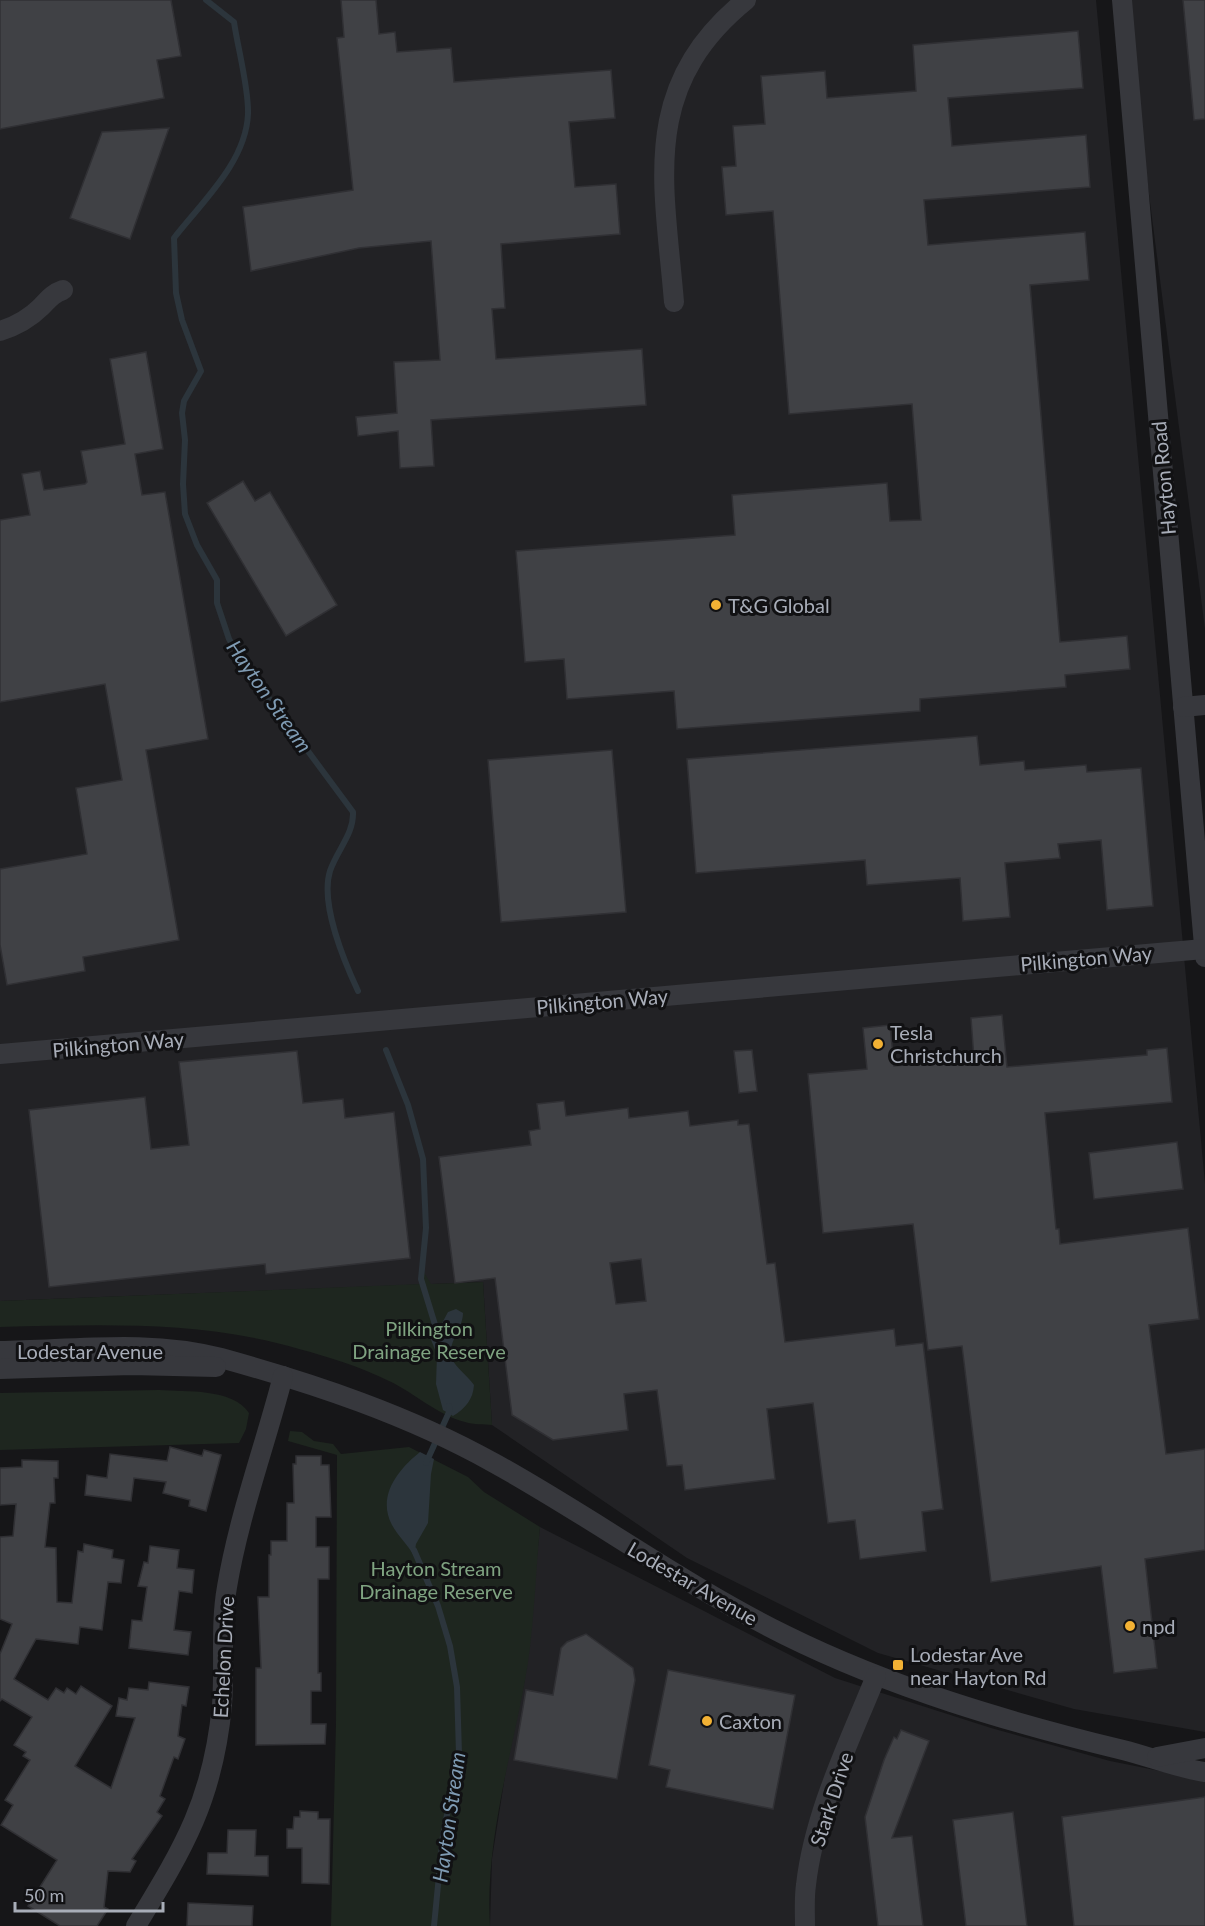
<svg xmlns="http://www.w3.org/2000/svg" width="1205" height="1926" font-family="Lato,sans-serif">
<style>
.built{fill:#222225}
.green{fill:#1e261f}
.water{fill:#2c353c}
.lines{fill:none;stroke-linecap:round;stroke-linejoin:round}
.stream{stroke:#2c353c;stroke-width:6}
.building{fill:#404145;stroke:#303034;stroke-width:1.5;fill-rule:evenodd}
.minor{stroke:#37383d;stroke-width:20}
.poi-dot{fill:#f2b134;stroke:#111113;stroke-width:2}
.labels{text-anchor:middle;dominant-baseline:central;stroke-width:6;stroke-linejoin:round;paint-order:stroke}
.street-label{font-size:20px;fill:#a8adb8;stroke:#111113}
.poi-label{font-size:20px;fill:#a8adb8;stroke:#111113;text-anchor:start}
.park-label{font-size:20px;fill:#7fa381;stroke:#111113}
.water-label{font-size:21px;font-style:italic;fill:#7f9bb3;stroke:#111113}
</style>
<rect width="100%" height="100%" fill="#161618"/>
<!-- built -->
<g class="built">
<polygon points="0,0 1096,0 1205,1184 1205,1732 1074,1709 878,1653 687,1558 492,1425 483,1282 0,1301"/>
<polygon points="1124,0 1205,0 1205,629"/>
<polygon points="540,1527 835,1678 991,1728 1110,1761 1205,1780 1205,1926 490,1926 492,1859 507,1763 524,1684"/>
</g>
<!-- green -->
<g class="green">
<path d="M422,1269L431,1284L483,1282L492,1425C484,1424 474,1425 465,1422C437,1415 415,1393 389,1381C361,1367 329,1357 299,1349C201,1320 101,1325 0,1327V1301L421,1284Z"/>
<path d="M159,1390C186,1392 233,1388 249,1413L246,1429L239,1443L0,1450V1393Z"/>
<path d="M290,1431L302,1432L314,1441L333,1444L341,1454L409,1447L468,1477L484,1492L540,1527C535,1579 534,1635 524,1686C509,1765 485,1846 490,1926H331L336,1724L337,1455L288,1441Z"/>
</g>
<!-- water -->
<g class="water">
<path d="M456,1309L463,1313C463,1329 446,1344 452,1359C456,1368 468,1376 474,1385C473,1399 466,1408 453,1416L443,1410L436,1384L437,1355L430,1337L435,1322L440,1327L448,1312Z"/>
<path d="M420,1452L434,1459L431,1474L428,1523L416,1544L414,1556C408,1545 398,1536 392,1525C376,1495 400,1468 420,1452Z"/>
</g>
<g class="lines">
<!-- stream -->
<g class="stream">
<path d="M206,0L234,22C238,49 249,89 248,114C246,162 202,202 174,238L176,293L182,320L201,371L184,401L182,413L185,440L183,484L185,514L197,545L217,580V603L229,639L245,666L353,812C354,834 337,850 330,871C320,903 344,961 358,991"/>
<polyline points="386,1050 408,1105 423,1159 426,1228 421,1279 436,1328"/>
<polyline points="426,1463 450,1410 449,1406"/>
<polyline points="414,1550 438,1606 450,1646 457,1687 459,1754 443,1835 434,1926"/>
</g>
</g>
<!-- building -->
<g class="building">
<polygon points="0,0 171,0 181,56 157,60 164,98 0,129"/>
<polygon points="341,0 376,0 379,34 395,32 397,52 451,48 454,82 611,70 615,118 569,122 575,187 616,184 620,234 501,244 505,308 492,309 496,359 642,349 646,405 431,420 434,466 400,468 398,431 358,436 356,417 397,413 394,362 440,360 431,241 359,248 251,271 243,207 353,190 337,38 344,37"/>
<polygon points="1183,0 1205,0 1205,119 1194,120"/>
<polygon points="1078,31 1083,88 948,98 952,146 1086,135 1090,187 924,200 928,245 1085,232 1089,280 1030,285 1060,642 1127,636 1130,669 1065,675 1066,687 920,699 920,711 677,729 674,691 567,699 564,659 525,662 516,551 735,535 732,495 887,483 890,521 921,520 912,404 789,414 773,211 726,215 722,167 736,166 733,126 765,124 761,76 825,71 827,98 916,91 913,45"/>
<polygon points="169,128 130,239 70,218 102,132"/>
<polygon points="146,352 163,449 135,454 142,495 165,492 208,739 146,750 179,940 83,957 85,971 7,985 0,945 0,869 87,854 76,788 122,780 105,684 0,702 0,520 30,515 22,474 40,471 44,490 85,484 87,482 81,451 125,444 110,359"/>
<polygon points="243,481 255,501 270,492 337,605 286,636 207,503"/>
<polygon points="977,736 980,765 1024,761 1025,770 1086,765 1087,772 1141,768 1153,906 1107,910 1101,840 1058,844 1060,858 1005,863 1010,917 963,921 960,878 867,885 865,860 696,873 687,759"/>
<polygon points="612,750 626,912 501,922 488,760"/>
<polygon points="1002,1015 1007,1067 1147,1055 1147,1050 1167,1048 1172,1102 1045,1113 1056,1229 1059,1229 1060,1244 1188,1228 1199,1319 1149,1325 1166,1454 1205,1449 1205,1550 1145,1559 1157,1668 1114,1673 1101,1566 991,1582 962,1346 928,1350 913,1224 823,1233 808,1074 867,1069 863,1028 890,1025 894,1066 974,1059 971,1018"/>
<polygon points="752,1050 757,1091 739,1093 734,1051"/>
<polygon points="297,1051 303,1103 343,1099 345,1118 394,1112 410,1258 266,1274 265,1264 49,1287 29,1110 145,1097 151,1149 189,1145 179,1062"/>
<path d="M564,1101L566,1116L628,1108L629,1118L688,1111L690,1126L738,1120V1125L749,1124L767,1264L775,1263L785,1342L894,1329L896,1346L923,1343L943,1509L922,1512L926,1551L860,1559L855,1520L828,1523L813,1403L767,1409L775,1479L685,1490L682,1465L667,1466L657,1390L624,1394L628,1430L553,1440L512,1415L495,1278L455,1283L439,1157L531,1145L529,1131L540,1129L537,1104ZM641,1259L646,1301L616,1304L610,1263Z"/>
<polygon points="1177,1142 1183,1189 1094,1199 1089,1153"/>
<polygon points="170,1447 202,1456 204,1450 221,1455 206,1511 189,1506 190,1500 163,1493 166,1482 134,1478 131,1501 85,1495 87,1475 107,1478 110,1454 167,1461"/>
<polygon points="296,1456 321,1456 321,1465 329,1465 331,1517 316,1517 316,1547 329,1547 329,1579 318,1579 318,1673 321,1673 321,1691 311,1691 311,1724 326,1724 325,1744 256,1745 256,1668 261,1668 258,1597 269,1597 269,1555 271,1555 271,1541 287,1541 287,1503 294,1503 293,1464 296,1464"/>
<polygon points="22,1460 58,1461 58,1478 54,1478 55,1503 50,1503 45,1547 56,1548 57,1602 72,1603 78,1551 83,1552 84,1544 113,1550 112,1558 124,1560 121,1583 108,1582 102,1630 80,1627 78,1644 36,1639 14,1679 48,1700 56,1688 64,1693 67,1688 76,1694 81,1686 112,1706 75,1766 111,1788 135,1718 116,1716 119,1698 127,1700 129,1688 148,1690 149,1682 189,1687 186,1706 182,1705 178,1736 185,1739 178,1759 174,1757 160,1796 165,1799 157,1812 162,1816 132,1859 136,1861 130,1872 108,1871 104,1907 108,1909 97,1926 60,1926 28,1906 57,1860 1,1825 13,1805 5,1800 30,1760 23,1756 26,1752 14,1745 32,1717 2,1699 0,1701 0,1654 12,1624 0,1619 0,1537 13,1536 16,1504 0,1505 0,1468 22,1467"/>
<polygon points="150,1546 179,1550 177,1568 194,1570 192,1593 179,1591 174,1630 191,1632 188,1655 129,1648 132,1620 142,1621 147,1587 138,1586 144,1562 148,1563"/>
<polygon points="586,1634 633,1668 635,1680 617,1779 514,1760 526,1690 553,1695 561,1648 567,1642"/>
<polygon points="668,1670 795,1695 773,1809 666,1787 670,1770 649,1765"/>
<polygon points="901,1730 929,1741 892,1838 912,1836 923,1926 878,1926 865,1817 884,1760 894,1737 897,1739"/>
<polygon points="1205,1797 1205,1926 1074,1926 1062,1817"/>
<polygon points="300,1811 318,1812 318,1819 330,1819 329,1884 302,1883 302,1848 287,1848 287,1829 293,1829 294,1817 300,1817"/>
<polygon points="1013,1812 1027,1926 966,1926 953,1820"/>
<polygon points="228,1830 256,1830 255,1856 268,1856 268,1876 207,1874 208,1853 227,1853"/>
<polygon points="188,1903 253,1906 252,1926 187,1926"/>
</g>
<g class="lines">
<!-- minor -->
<g class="minor">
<polyline points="1122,0 1205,957"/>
<path d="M674,302C664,182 639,87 746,0"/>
<path d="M0,331C16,326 29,319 41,307C49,299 52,294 63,290"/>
<polyline points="1183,707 1205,705"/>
<polyline points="0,1054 1204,949"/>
<path d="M0,1351C73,1350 149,1339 221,1358C315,1384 408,1415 494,1463C592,1517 684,1585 785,1635C892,1688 1008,1722 1123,1750C1151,1757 1177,1768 1205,1772"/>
<polyline points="0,1369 131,1365 216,1367"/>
<polyline points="1157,1757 1205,1748"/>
<path d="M136,1926C184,1847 213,1800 222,1705C225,1665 220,1626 227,1587C239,1515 265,1446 283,1376"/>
<path d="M805,1926C805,1912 804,1898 806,1885C814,1813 849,1743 876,1676"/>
</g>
</g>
<!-- markers -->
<g class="poi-dot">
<circle cx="716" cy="605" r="6"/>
<circle cx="878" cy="1044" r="6"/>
<circle cx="1130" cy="1626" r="6"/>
<rect x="892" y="1659" width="12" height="12" rx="3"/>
<circle cx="707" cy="1721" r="6"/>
</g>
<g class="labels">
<!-- street labels -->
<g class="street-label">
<text transform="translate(1163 478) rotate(-95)">Hayton Road</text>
<text transform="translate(1086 958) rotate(-5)">Pilkington Way</text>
<text transform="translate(602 1001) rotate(-5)">Pilkington Way</text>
<text transform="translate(118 1044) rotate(-5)">Pilkington Way</text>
<text x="90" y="1351">Lodestar Avenue</text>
<text transform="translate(693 1583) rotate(30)">Lodestar Avenue</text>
<text transform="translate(223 1657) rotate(-87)">Echelon Drive</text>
<text transform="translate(831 1799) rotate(-72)">Stark Drive</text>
</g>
<!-- poi labels -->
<g class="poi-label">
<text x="728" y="605">T&amp;G Global</text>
<text x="890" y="1032">Tesla<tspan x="890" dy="23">Christchurch</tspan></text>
<text x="1142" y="1626">npd</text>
<text x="910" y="1654">Lodestar Ave<tspan x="910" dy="23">near Hayton Rd</tspan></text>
<text x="719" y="1721">Caxton</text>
</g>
<!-- park labels -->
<g class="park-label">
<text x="429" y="1328">Pilkington<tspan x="429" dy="23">Drainage Reserve</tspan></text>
<text x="436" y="1568">Hayton Stream<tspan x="436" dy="23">Drainage Reserve</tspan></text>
</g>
<!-- water labels -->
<g class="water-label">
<text transform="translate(270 696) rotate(55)">Hayton Stream</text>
<text transform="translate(448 1817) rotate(-82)">Hayton Stream</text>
</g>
</g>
<!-- scale -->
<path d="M15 1902v9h148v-9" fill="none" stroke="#a8adb8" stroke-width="3"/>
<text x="24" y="1902" font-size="18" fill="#a8adb8" stroke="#111113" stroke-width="4.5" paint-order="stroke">50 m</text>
</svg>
